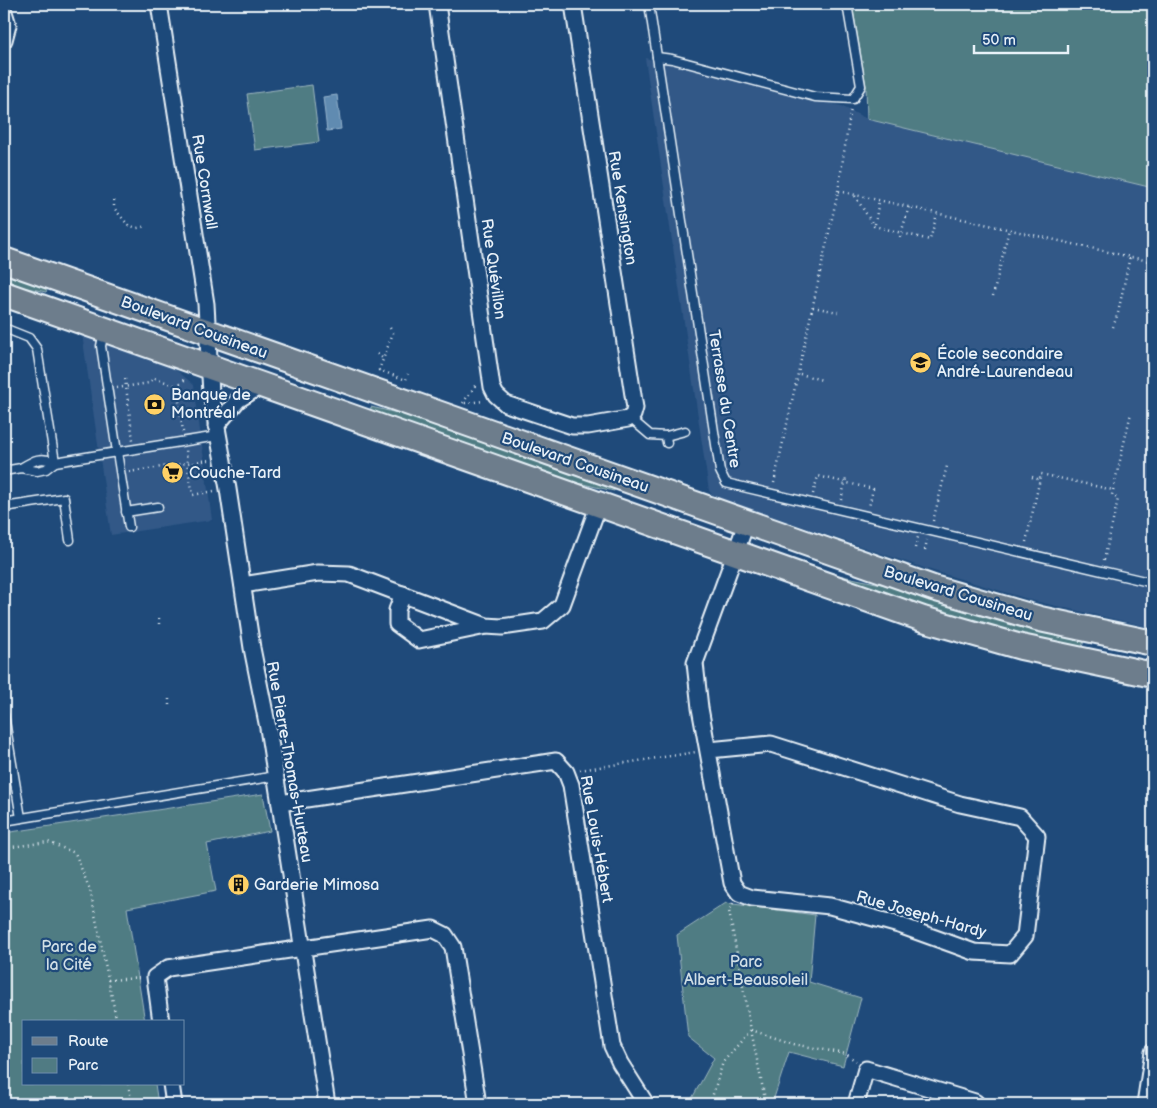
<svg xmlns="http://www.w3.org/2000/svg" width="1157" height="1108" font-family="'Balsamiq Sans',sans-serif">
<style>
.built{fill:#305887}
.green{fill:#507b83;stroke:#9cb6be}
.water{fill:#608bb1;stroke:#96b4cd}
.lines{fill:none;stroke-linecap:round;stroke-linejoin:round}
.service-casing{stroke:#e8f1f8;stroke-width:11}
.minor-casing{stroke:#e8f1f8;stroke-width:19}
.primary-casing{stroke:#e8f1f8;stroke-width:28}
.path{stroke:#e8f1f8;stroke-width:2.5;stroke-dasharray:1 4;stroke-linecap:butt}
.service{stroke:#1f4a7a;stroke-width:8}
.minor{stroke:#1f4a7a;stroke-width:15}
.primary{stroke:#6d7d8c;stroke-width:24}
.labels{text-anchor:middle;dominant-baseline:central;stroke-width:4.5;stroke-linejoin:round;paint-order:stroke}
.street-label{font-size:16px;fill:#e8f1f8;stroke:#1f4a7a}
.poi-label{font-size:16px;fill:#e8f1f8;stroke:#1f4a7a;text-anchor:start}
.park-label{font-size:16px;fill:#d1dfe6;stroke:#1f4a7a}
</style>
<rect width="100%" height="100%" fill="#1f4a7a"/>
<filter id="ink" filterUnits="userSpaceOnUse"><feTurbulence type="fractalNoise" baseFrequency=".02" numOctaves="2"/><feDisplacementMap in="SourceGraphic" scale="10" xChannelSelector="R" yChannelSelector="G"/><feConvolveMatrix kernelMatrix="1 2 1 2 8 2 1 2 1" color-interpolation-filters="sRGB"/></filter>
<g filter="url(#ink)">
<!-- built -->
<g class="built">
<polygon points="645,58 841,106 867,119 1153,186 1153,628 1034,601 927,569 713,496 709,491"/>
<polygon points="82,334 174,368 194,385 212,520 111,535"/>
</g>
<!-- green -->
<g class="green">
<polygon points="852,4 1153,4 1153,188 867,119 866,86"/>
<polygon points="312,85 319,142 255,150 247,94"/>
<polygon points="4,272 48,288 46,292 4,283"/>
<polygon points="371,407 406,415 615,488 614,491 556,478 370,413"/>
<polygon points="837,575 886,585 987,617 1084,641 1082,647 1068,647 958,619 836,577"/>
<polygon points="263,794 270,831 207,844 216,891 127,908 145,1022 24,1022 24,1084 155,1084 158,1104 4,1104 4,833"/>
<polygon points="726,903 815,915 809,982 861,998 843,1066 789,1052 772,1104 689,1104 714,1058 688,1037 677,935"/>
</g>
<!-- water -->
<polygon class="water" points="337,95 341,129 327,131 323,97"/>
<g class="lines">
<defs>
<g id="service">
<polyline points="649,4 720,471 726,483 1153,583"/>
<polyline points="657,57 672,59 815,97 853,99 861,86 847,4"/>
<polyline points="4,328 29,338 37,349 55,462"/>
<polyline points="104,332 101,346 117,452 218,436"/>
<polyline points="630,418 650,435 666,436 667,443"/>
<polyline points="666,436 685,431"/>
<path d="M21,468C34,460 41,456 55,462"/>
<polyline points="4,471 21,468 37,471 46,469 55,462 117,452 129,527"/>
<polyline points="4,507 64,498 70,540"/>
<polyline points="126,512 158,507"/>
<polyline points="4,715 21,818"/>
<polyline points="4,821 276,776"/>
</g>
<g id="minor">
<polyline points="159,4 206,304 211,394 228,489 252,648 268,728 327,1104"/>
<polyline points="437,4 492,387 496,395 506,404 572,426 588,426 628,419 633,415 635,408 573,4"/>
<polyline points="4,12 8,25 4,40"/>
<polyline points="216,426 238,400 262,385"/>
<polyline points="243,585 318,573 349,574 486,626 502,627 543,621 562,605 599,504"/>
<polyline points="403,594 397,610 397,624 419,640 486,626"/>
<polyline points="709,750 771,744 960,804 1020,817 1037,836 1025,936 1010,954 974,952 899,925 830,906 752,898 739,893 732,883 700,708 695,663 746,524"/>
<polyline points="280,803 556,761 566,772 571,785 612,1046 620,1063 646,1104"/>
<polyline points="161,1022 155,977 168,968 433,929 445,935 453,947 478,1104"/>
<polyline points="171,1084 174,1104"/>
<polyline points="856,1104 866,1069 975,1102 977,1104"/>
<polyline points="1145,1104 1153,1052"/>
</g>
<g id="primary">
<polyline points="4,260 933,588 1040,619 1153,643"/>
<polyline points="4,294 923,619 1021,647 1153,675"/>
</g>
</defs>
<!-- service casing -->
<use href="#service" class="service-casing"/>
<!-- minor casing -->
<use href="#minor" class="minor-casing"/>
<!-- primary casing -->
<use href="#primary" class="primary-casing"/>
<!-- path -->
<g class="path">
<polyline points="838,191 851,108"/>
<polyline points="855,196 874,226 930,240 937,214"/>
<polyline points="114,200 114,208 128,225 137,228 147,226"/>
<polyline points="875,224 879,200"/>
<polyline points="900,237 909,207"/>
<polyline points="993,296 1009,229"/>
<polyline points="813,307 838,312"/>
<polyline points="1113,327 1118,313 1130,256"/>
<polyline points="390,328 393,333 379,370 406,380 408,374"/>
<polyline points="377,354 384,359"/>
<polyline points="800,374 822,380"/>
<polyline points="125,379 133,440"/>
<polyline points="151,381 154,378 177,386"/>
<polyline points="117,388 149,383"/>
<polyline points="463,403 477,383"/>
<polyline points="465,403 484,401"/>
<polyline points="183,432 177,386 187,378"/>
<polyline points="209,460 187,463 193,495 214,491"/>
<polyline points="129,472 187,463 186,449"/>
<polyline points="1032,477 1040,480"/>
<polyline points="774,483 838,191 1153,262"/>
<polyline points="813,494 818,476 873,489 869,507"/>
<polyline points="841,500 846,479"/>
<polyline points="933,521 947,466"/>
<polyline points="1026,542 1041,474 1113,490"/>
<polyline points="915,548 918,537"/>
<polyline points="925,550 927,540"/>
<polyline points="1104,560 1118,499 1112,495 1131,413"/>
<polyline points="159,618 159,627"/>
<polyline points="169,699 169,707"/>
<polyline points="580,770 696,752"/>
<polyline points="4,848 48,842 75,853 90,890 117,1022"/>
<polyline points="733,903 729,911 751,1030 794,1044 846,1054 856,1061"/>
<polyline points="108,980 142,978"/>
<polyline points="751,1030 766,1104"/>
<polyline points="128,1084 132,1104"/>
<polyline points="710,1104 723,1062 751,1030"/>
</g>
<!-- service -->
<use href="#service" class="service"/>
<!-- minor -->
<use href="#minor" class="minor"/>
<!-- primary -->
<use href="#primary" class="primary"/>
</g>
</g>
<!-- icons -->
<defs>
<symbol id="school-disc" viewBox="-11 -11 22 22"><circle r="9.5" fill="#ffd166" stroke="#1f4a7a"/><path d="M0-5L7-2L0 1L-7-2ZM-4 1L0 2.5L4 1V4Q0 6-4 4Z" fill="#111"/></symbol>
<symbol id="bank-disc" viewBox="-11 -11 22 22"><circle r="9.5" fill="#ffd166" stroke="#1f4a7a"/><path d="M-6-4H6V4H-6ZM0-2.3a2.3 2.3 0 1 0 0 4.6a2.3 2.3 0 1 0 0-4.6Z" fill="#111"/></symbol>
<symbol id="supermarket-disc" viewBox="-11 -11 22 22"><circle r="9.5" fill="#ffd166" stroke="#1f4a7a"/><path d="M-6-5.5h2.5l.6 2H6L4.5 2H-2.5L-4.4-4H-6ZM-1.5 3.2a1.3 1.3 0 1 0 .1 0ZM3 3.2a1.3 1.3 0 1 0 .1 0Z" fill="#111"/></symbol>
<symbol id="building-disc" viewBox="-11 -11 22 22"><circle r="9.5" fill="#ffd166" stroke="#1f4a7a"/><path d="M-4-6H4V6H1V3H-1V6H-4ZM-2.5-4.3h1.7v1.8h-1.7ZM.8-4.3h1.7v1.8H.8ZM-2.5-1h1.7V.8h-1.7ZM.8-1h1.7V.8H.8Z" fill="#111"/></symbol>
</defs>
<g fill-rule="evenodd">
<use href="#school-disc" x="908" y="350" width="25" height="25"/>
<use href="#bank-disc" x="142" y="392" width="25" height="25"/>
<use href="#supermarket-disc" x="160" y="460" width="25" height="25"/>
<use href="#building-disc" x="226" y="872" width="25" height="25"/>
</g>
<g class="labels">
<!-- street labels -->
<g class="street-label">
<text transform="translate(204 182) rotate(81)">Rue Cornwall</text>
<text transform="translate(622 208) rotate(81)">Rue Kensington</text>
<text transform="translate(493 269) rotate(82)">Rue Quévillon</text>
<text transform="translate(194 328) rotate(20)">Boulevard Cousineau</text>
<text transform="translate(724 399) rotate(81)">Terrasse du Centre</text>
<text transform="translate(575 463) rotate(19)">Boulevard Cousineau</text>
<text transform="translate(958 594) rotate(17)">Boulevard Cousineau</text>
<text transform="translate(289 762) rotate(80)">Rue Pierre-Thomas-Hurteau</text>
<text transform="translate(596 839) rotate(80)">Rue Louis-Hébert</text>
<text transform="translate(921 915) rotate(16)">Rue Joseph-Hardy</text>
</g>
<!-- poi labels -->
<g class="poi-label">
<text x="937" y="354">École secondaire<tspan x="937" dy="18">André-Laurendeau</tspan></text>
<text x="171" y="395">Banque de<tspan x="171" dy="18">Montréal</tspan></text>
<text x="189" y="473">Couche-Tard</text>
<text x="254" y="885">Garderie Mimosa</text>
</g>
<!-- park labels -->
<g class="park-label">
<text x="69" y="947">Parc de<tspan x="69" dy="18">la Cité</tspan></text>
<text x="746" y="962">Parc<tspan x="746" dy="18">Albert-Beausoleil</tspan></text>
</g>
</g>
<!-- margin -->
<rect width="1157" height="1108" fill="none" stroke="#1f4a7a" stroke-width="20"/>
<rect x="10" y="10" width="1137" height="1088" fill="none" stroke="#e8f1f8" stroke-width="2" filter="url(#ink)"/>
<!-- legend -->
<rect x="22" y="1020" width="162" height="65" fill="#1f4a7a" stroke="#6f8dac"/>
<rect x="32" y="1037" width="25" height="8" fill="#6d7d8c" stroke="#6f8dac"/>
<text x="68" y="1046" font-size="15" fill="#e8f1f8">Route</text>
<rect x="32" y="1058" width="25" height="15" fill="#507b83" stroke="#6f8dac"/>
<text x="68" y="1070" font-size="15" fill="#e8f1f8">Parc</text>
<!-- scale -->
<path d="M974 45v8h94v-8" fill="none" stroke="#e8f1f8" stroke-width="2.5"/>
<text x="982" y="45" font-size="15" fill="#e8f1f8" stroke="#1f4a7a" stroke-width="4" paint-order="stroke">50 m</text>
</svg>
